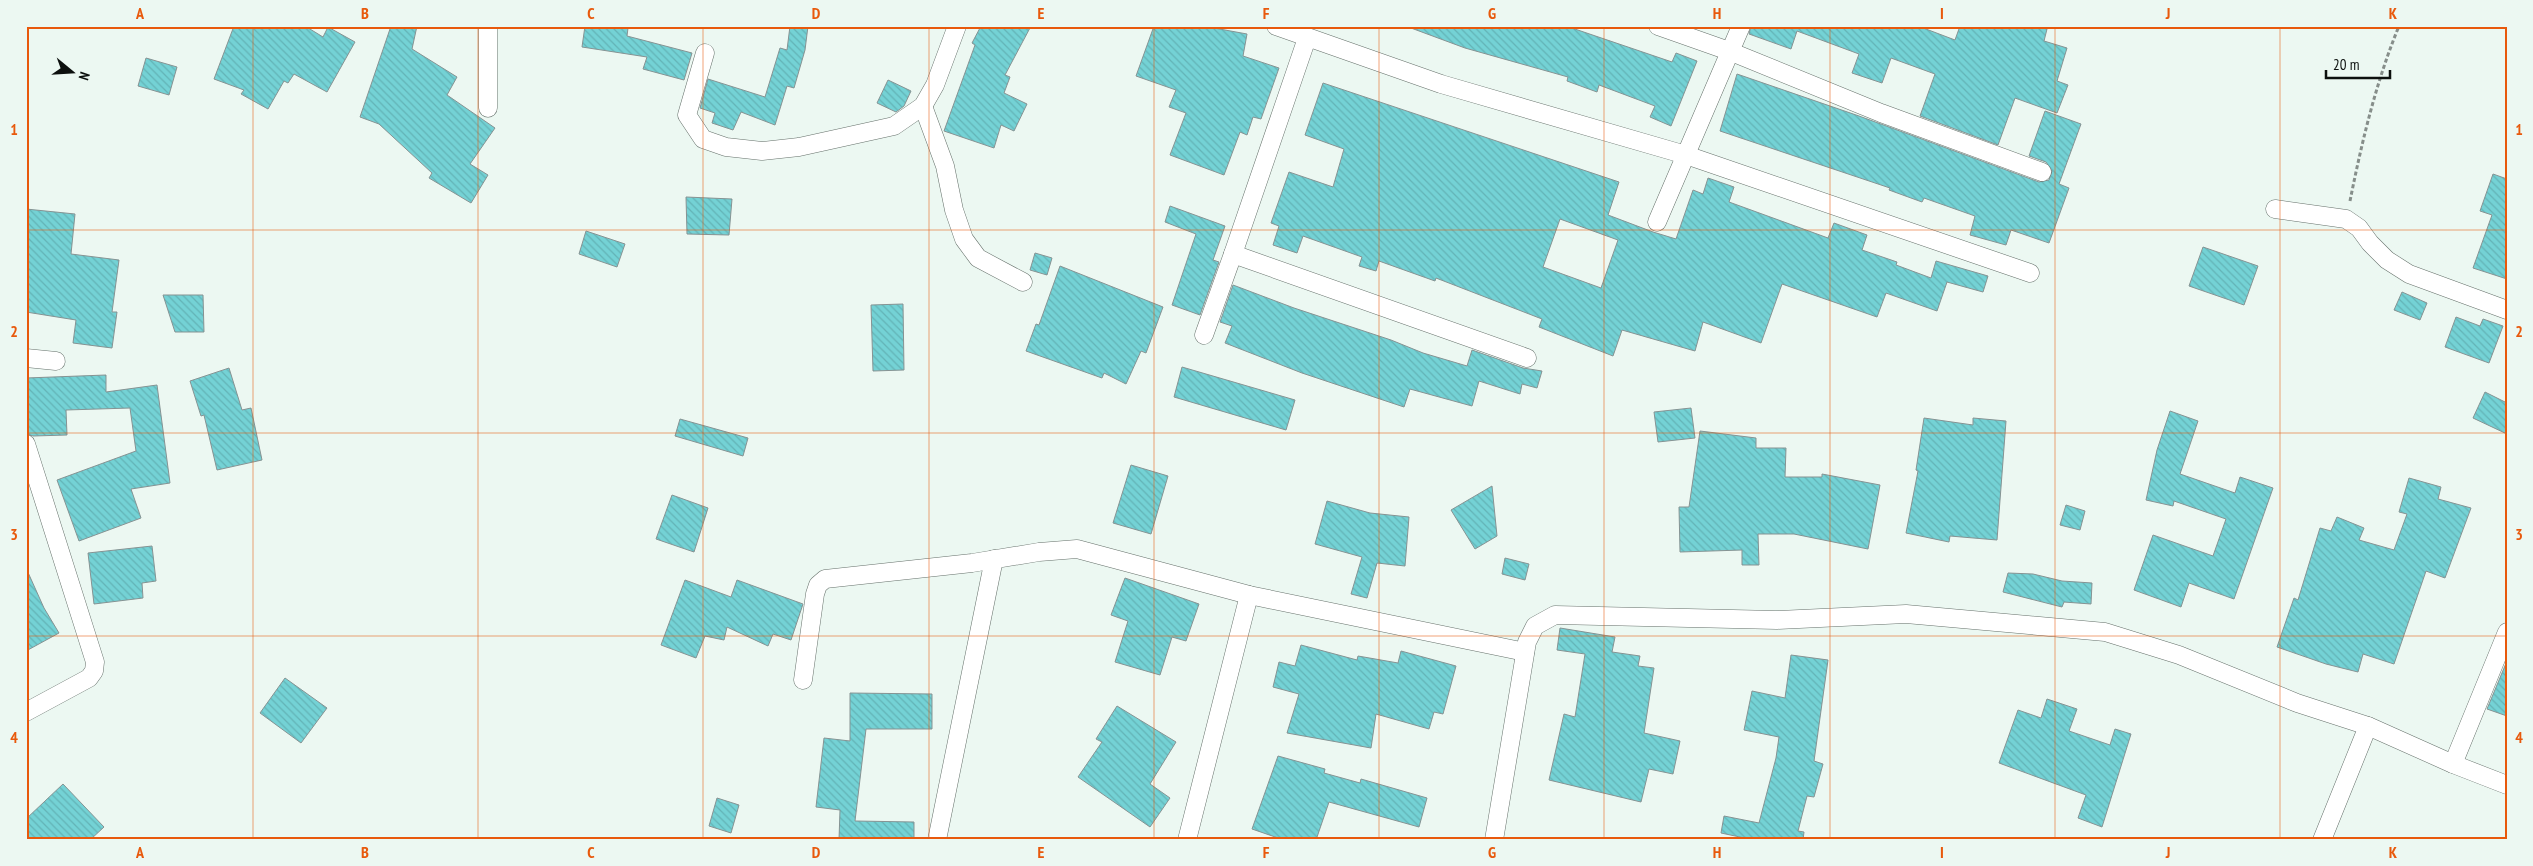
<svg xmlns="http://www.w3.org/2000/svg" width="2533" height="866" font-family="'PT Sans Narrow',sans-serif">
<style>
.building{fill:url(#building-back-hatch);stroke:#869393;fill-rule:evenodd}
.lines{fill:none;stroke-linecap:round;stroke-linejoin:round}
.minor-casing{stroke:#66716b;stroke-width:19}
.path{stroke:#868e8a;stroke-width:3;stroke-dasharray:4 2.5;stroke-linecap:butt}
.minor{stroke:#fff;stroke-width:18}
.grid{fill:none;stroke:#e8590c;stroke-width:1;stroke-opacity:0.55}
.neatline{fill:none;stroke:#e8590c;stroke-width:2}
.grid-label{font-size:16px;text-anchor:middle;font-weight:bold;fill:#e8590c}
</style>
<defs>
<pattern id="building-back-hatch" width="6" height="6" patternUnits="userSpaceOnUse" patternTransform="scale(1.25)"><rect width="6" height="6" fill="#74d2d5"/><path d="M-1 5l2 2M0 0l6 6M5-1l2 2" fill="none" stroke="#63b3b6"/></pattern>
</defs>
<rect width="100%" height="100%" fill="#ecf8f2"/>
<!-- building -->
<g class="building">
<polygon points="234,26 305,26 323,37 328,27 355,42 327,92 294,74 288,83 284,81 268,109 241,94 244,90 214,79"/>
<polygon points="391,26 417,26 412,49 457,77 447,95 495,128 470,164 488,175 471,203 429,178 432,173 379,124 360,117"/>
<polygon points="585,26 628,28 627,36 692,53 684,80 643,69 647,57 582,47"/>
<polygon points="790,26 808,26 805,50 794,88 787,86 775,125 741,112 733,130 712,123 715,113 700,108 708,79 765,97 780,48 787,50"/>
<polygon points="981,26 1031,26 1005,75 1010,77 1004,93 1027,104 1014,131 1001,125 994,148 944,131 975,45 972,43"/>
<polygon points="1154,26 1203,26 1247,34 1243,56 1279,68 1261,119 1253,117 1247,135 1240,132 1224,175 1170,155 1186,113 1169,107 1176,90 1136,76"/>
<polygon points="1411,26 1566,26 1672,62 1676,53 1697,61 1671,126 1650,117 1655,106 1599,85 1597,92 1567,81 1568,77 1465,48 1411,28"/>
<polygon points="1751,26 1918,26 1955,40 1960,26 2035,26 2047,29 2044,41 2067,48 2057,81 2068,85 2057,113 2015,98 1998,145 1920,116 1935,74 1891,58 1882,83 1852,73 1859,54 1797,31 1791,49 1749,34"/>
<polygon points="146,58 177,67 169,95 138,86"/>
<polygon points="1737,74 1859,116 2039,182 2049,180 2052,171 2046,162 2029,156 2045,111 2081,124 2059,184 2069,188 2049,243 2011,230 2006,245 1970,235 1975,216 1924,198 1922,202 1889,190 1890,188 1720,131"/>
<polygon points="888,80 911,91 904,106 896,112 877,103"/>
<path d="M1323,83L1619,182L1608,215L1653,232L1676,239L1693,190L1703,194L1708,178L1734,187L1729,202L1828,238L1834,223L1867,235L1862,250L1897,262L1896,265L1931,278L1936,261L1988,276L1983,292L1947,282L1937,311L1886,293L1877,317L1782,284L1761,343L1703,322L1695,351L1622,330L1613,356L1539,327L1542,319L1436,278L1435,281L1379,261L1376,271L1359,266L1362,257L1303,236L1297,253L1273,245L1279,226L1271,223L1289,172L1333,187L1344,149L1305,135ZM1560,219L1618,240L1601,288L1543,267Z"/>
<polygon points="2493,174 2507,179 2507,279 2473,268 2492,215 2480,211"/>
<polygon points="686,197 732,199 729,235 687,234"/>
<polygon points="1170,206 1225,226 1213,260 1219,262 1200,315 1172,305 1196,234 1165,222"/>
<polygon points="26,209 75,214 71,254 119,260 112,312 117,312 112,348 73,343 76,320 26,312"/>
<polygon points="586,231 625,244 617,267 579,254"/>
<polygon points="2203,247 2258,266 2244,305 2189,286"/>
<polygon points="1035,253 1052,258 1047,275 1030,270"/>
<polygon points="1060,266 1163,307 1146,353 1141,351 1126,384 1104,373 1102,378 1026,351 1036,324 1039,325"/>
<polygon points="1233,285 1294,308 1391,340 1423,353 1467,366 1472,350 1523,368 1542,371 1537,388 1522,384 1520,394 1479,381 1472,406 1410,389 1404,407 1302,373 1225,343 1232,326 1220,322"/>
<polygon points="2402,292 2427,303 2420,320 2394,310"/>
<polygon points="163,295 203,295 204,332 175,332"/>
<polygon points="903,304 904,370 873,371 871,305"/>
<polygon points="2456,317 2480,326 2483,319 2503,326 2489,363 2445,347"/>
<polygon points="1182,367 1295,400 1286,430 1174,397"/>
<polygon points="229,368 242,410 251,408 262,460 217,470 204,415 201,416 190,381"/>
<polygon points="106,375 106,392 157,385 170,483 131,489 141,518 79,541 57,480 136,451 130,408 66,410 67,435 33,436 26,434 26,378"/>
<polygon points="2485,392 2507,403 2507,434 2473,418"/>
<polygon points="1691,408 1695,438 1658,442 1654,412"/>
<polygon points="2170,411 2198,421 2180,474 2235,493 2240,477 2273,488 2234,599 2189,583 2181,607 2134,590 2153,535 2213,556 2226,519 2174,501 2173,506 2146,500 2157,450"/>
<polygon points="1924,418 1973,425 1973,418 2006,421 1997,540 1950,536 1949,542 1906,533 1918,471 1916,470"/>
<polygon points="680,419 748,438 743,456 675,436"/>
<polygon points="1700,431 1756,438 1756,448 1786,448 1785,477 1822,477 1822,474 1880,485 1868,549 1794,534 1758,534 1759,565 1742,565 1742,550 1680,552 1679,507 1689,507"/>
<polygon points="1131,465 1168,476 1151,534 1113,523"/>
<polygon points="2409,478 2441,487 2438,499 2471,508 2445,578 2426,571 2394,664 2363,654 2358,672 2326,664 2277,647 2294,598 2298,600 2320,528 2331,531 2337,517 2364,528 2359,540 2394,550 2407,514 2399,512"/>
<polygon points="1492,486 1497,536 1475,549 1451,510"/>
<polygon points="672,495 708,508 694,552 656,539"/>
<polygon points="1327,501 1370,513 1409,517 1405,566 1377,563 1367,598 1351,594 1362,557 1315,544"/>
<polygon points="2066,505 2085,511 2080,530 2060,525"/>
<polygon points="152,546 156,581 142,583 143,598 94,604 88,553"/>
<polygon points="1505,558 1529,564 1525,580 1502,574"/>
<polygon points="26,568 44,608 59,633 26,651"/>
<polygon points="2008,573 2033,574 2062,581 2092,583 2091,604 2064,602 2062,607 2003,592"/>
<polygon points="1125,578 1199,604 1186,641 1172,637 1160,675 1115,662 1128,621 1111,615"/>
<polygon points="685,580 731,597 737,580 803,604 791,640 773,634 768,646 727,627 724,640 705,636 696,658 661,645"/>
<polygon points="1560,628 1615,637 1612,652 1640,656 1638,666 1654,668 1644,733 1680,741 1673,774 1649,769 1641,802 1549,780 1564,714 1575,717 1585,654 1557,650"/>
<polygon points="1301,645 1357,660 1358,656 1398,663 1401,651 1456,666 1443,714 1434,712 1429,729 1376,714 1371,748 1287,733 1299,694 1273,687 1279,662 1295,666"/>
<polygon points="1791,655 1828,660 1814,761 1823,764 1814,797 1807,796 1798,831 1804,832 1803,840 1754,840 1721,833 1724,816 1759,823 1776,758 1779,737 1744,730 1752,691 1785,698"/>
<polygon points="2507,661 2507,716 2487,709"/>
<polygon points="285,678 327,708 301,743 260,713"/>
<polygon points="850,693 932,694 932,729 866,729 855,821 914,822 914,840 839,840 840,810 816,807 824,738 850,741"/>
<polygon points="2047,699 2077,709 2069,731 2110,745 2115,729 2131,734 2102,827 2078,818 2086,795 1999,763 2018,710 2041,718"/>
<polygon points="1117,706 1176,742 1150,784 1170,798 1150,827 1078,777 1102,742 1096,739"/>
<polygon points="1278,756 1325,769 1324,773 1360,783 1361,779 1427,798 1419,827 1329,802 1316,840 1284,840 1252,829"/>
<polygon points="63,784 104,827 90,840 26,840 26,819"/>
<polygon points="717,798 739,805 731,833 709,826"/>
</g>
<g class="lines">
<defs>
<g id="minor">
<polyline points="488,26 488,108"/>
<polyline points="1276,26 1441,84 1686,155 2030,273"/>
<polyline points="1658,26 1729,51 1881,113 2042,172"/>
<polyline points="1307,38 1233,254 1527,358"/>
<polyline points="705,53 687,115 703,139 726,147 762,151 799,147 894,126 923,106 935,85 957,26"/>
<polyline points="923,106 945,166 954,210 964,239 978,258 1023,282"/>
<polyline points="2275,209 2346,219 2359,228 2370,243 2387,260 2409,274 2507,310"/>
<polyline points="1657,222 1741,26"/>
<polyline points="1204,335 1233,254"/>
<polyline points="26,358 56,361"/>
<polyline points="26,444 95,662 94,671 89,678 26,712"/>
<polyline points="803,680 815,594 818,585 825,579 972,563 1039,552 1077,549 1249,595 1525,652"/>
<polyline points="2453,764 2507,632"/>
<polyline points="937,840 994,559"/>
<polyline points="1187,840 1249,595"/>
<polyline points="1494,840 1527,642 1535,626 1555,615 1777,620 1906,614 2105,632 2179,655 2297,703 2368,726 2453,764 2507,785"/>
<polyline points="2322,840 2368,726"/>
</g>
</defs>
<!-- minor casing -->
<use href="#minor" class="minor-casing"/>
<!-- path -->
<path class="path" d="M2350,201C2362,141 2376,82 2399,26"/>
<!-- minor -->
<use href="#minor" class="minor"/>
</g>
<!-- grid -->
<path class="grid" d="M253,26V840M478,26V840M703,26V840M929,26V840M1154,26V840M1379,26V840M1604,26V840M1830,26V840M2055,26V840M2280,26V840M26,230H2507M26,433H2507M26,636H2507"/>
<!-- border -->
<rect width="2533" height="866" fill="none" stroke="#ecf8f2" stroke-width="55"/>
<!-- north arrow -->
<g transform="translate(72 72) rotate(108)" stroke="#ecf8f2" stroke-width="4" paint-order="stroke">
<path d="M0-4L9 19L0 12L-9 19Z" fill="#0c100e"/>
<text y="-8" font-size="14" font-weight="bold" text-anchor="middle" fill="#0c100e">N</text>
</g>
<!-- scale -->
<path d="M2326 70v8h64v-8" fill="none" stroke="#0c100e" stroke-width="2.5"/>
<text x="2333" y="70" font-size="15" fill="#0c100e" stroke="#ecf8f2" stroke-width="4" paint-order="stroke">20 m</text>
<rect x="28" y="28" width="2478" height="810" class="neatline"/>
<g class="grid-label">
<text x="140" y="19">A</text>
<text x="365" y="19">B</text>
<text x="591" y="19">C</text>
<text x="816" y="19">D</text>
<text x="1041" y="19">E</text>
<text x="1266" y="19">F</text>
<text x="1492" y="19">G</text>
<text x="1717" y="19">H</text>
<text x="1942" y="19">I</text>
<text x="2168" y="19">J</text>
<text x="2393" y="19">K</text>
<text x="14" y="135">1</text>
<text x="2519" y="135">1</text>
<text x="14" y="337">2</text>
<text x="2519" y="337">2</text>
<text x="14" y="540">3</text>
<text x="2519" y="540">3</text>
<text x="14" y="743">4</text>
<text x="2519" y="743">4</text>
<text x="140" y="858">A</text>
<text x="365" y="858">B</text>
<text x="591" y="858">C</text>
<text x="816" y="858">D</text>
<text x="1041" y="858">E</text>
<text x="1266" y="858">F</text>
<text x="1492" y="858">G</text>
<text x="1717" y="858">H</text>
<text x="1942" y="858">I</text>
<text x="2168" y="858">J</text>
<text x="2393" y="858">K</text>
</g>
</svg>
